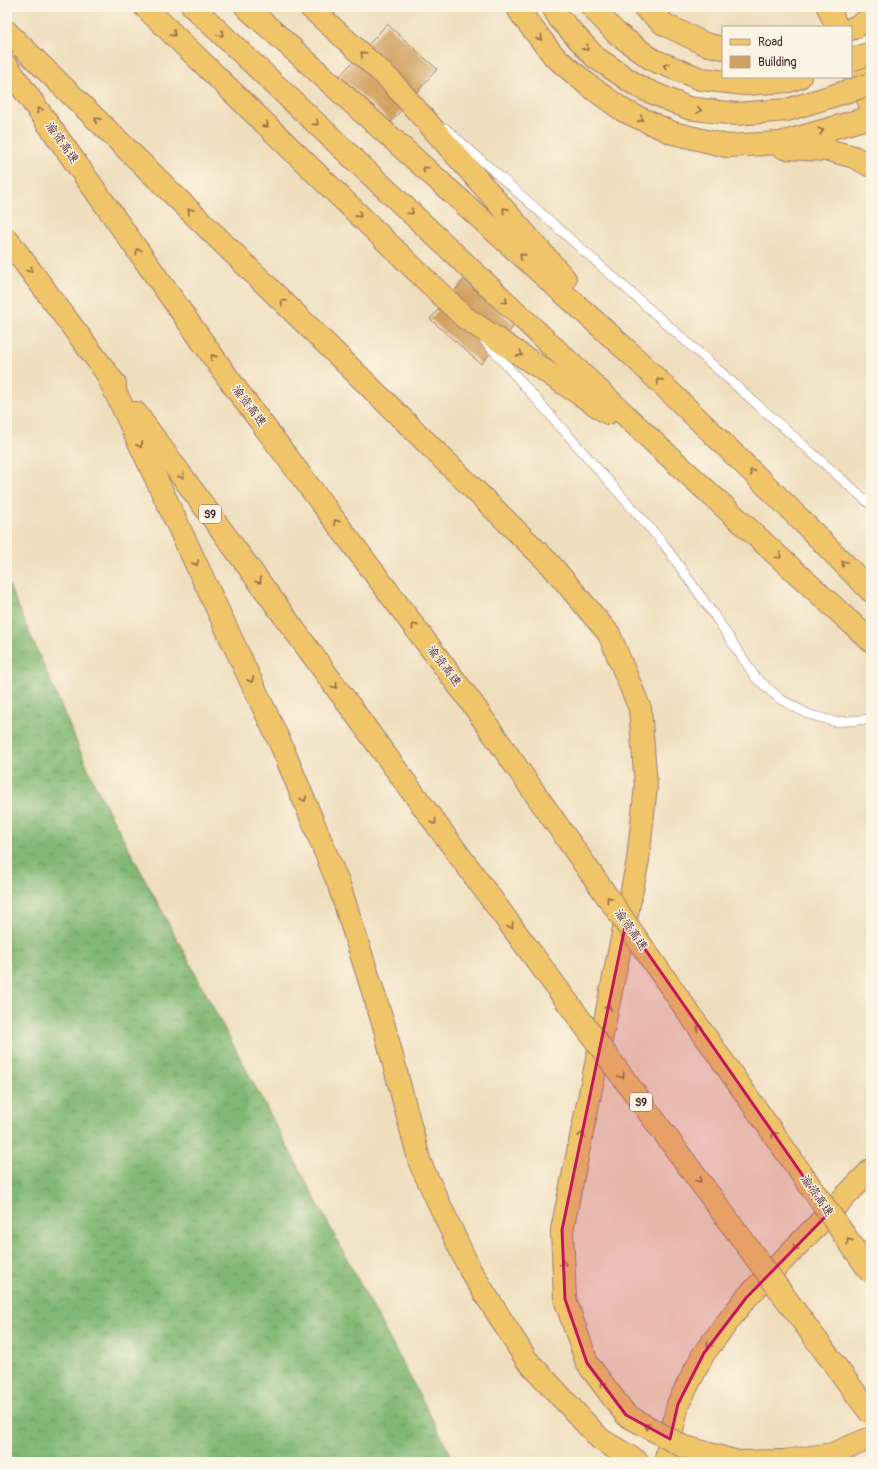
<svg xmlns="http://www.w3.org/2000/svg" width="878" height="1469" font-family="Pangolin,'LXGW WenKai TC',sans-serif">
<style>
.forest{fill:url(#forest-crowns);stroke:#666c50}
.building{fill:#d1a160}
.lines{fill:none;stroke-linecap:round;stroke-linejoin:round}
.lane-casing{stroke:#9c7e74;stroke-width:10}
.primary-casing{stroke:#9c7e74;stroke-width:24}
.highway-casing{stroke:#9c7e74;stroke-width:24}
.lane{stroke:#fff;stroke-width:9}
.primary{stroke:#f0c469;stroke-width:22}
.highway{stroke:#f0c469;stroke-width:22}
.highway-bridge-casing{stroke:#9c7e74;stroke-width:24;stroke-linecap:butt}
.highway-bridge{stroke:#f0c469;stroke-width:22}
.oneway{stroke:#956947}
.marked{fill:#c2185b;fill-opacity:0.2;stroke:#c2185b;stroke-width:3;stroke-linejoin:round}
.labels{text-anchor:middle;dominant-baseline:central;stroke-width:3;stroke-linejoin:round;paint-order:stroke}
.shield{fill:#fcf5e5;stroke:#7f5f63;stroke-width:1}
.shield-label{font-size:11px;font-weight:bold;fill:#4a1f2b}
.street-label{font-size:12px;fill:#4a1f2b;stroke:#fcf5e5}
</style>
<defs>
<pattern id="forest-crowns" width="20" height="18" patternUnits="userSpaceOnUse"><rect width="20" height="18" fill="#82b874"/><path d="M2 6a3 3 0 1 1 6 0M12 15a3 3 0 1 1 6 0" fill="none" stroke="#6c955f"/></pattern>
</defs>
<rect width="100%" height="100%" fill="#fcf5e5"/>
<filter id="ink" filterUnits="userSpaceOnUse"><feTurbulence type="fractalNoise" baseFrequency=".025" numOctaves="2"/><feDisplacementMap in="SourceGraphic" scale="8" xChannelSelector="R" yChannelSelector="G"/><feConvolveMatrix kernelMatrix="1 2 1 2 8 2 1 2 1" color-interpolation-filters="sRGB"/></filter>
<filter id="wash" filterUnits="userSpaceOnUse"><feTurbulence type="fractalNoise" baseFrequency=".012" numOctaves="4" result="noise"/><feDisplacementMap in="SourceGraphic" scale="16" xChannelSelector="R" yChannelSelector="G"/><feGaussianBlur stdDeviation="0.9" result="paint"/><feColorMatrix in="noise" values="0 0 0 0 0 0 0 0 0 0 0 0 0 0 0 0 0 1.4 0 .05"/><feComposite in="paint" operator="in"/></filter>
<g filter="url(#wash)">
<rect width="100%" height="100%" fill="#efdebd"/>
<!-- forest -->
<polygon class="forest" points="7,581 96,787 455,1462 7,1462"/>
<g id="blocks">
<!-- building -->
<g class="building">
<polygon points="387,24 437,69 391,122 340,76"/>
<polygon points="464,280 515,325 481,364 430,319"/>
</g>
</g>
</g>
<g filter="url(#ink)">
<use href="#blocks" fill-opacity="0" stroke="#9c7e74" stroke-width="1"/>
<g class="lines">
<defs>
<g id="lane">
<polyline points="445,128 871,505"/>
<polyline points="485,341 663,543 719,622 755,677 780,699 808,714 836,722 871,719"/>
</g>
<g id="primary">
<polyline points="145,7 464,317"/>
<polyline points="310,7 391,81"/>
<polyline points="517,7 524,18 554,56 588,85 624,111 673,133 727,146 780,143 871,117"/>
<polyline points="644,7 664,24 705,44 723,48"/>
<polyline points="828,7 837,27"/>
<polyline points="851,29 871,19"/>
<polyline points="851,58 871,106"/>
<polyline points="784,148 828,150 854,157 871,166"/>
</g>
<g id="highway">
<polyline points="193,7 660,448 871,641"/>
<polyline points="246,7 632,355 780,499 871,591"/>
<polyline points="592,7 615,32 653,60 701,79 745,84 789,81 800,77"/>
<polyline points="7,32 311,329 551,565 609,634 640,709 646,786 638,860 562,1230 565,1299 587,1363 626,1415"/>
<polyline points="7,66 236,389 471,702"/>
<polyline points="391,81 565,279"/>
<polyline points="7,239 115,384"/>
<polyline points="464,317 608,413"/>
<polyline points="106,372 282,747 339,885 384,1026 420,1163 470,1270 526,1359 600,1439 638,1462"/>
<polyline points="136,413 411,790"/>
<polyline points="665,1462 678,1404 704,1353 746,1298 871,1170"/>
</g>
</defs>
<!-- lane casing -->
<use href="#lane" class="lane-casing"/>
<!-- primary casing -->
<use href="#primary" class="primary-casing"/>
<!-- highway casing -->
<use href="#highway" class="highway-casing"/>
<!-- lane -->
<use href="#lane" class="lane"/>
<!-- primary -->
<use href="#primary" class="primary"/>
<!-- highway -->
<use href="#highway" class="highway"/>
<defs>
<g id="highway-bridge">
<polyline points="553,7 559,18 595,57 639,87 688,108 736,114 787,110 871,84"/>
<polyline points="851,60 871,53"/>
<polyline points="471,702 871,1273"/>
<polyline points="411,790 871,1414"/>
<polyline points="626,1415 682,1446 738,1462 784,1461 832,1454 871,1438"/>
</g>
</defs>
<!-- highway-bridge casing -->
<use href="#highway-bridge" class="highway-bridge-casing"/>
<!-- highway-bridge -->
<use href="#highway-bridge" class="highway-bridge"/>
</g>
<!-- one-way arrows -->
<defs><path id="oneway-chevron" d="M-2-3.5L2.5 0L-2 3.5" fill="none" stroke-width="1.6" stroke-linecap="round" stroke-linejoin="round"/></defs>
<g class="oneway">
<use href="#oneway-chevron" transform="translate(173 34) rotate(44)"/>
<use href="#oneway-chevron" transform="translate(221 34) rotate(43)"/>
<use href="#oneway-chevron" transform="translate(540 38) rotate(52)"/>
<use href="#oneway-chevron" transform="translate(586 48) rotate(48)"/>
<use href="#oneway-chevron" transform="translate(363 54) rotate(-138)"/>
<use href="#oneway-chevron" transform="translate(666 66) rotate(-158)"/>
<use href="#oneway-chevron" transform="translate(39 110) rotate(-125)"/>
<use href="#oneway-chevron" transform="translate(699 110) rotate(7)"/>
<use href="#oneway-chevron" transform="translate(641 119) rotate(24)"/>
<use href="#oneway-chevron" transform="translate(97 120) rotate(-136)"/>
<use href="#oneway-chevron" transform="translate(316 123) rotate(43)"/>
<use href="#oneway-chevron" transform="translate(266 125) rotate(44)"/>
<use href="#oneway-chevron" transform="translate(821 131) rotate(-16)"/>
<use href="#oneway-chevron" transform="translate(425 169) rotate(-138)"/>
<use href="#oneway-chevron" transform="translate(505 210) rotate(-131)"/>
<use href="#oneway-chevron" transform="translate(190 211) rotate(-136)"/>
<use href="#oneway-chevron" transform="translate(411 212) rotate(43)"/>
<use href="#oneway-chevron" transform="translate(359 215) rotate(44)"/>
<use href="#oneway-chevron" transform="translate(138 251) rotate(-125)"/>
<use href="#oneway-chevron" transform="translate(522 256) rotate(-138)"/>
<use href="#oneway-chevron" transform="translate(30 270) rotate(53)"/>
<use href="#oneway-chevron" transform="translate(505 301) rotate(43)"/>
<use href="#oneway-chevron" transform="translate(283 302) rotate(-136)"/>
<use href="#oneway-chevron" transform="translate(520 354) rotate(34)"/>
<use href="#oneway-chevron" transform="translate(213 357) rotate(-125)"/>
<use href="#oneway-chevron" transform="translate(659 381) rotate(-136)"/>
<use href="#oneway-chevron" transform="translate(140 445) rotate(65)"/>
<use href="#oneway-chevron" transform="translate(752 472) rotate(-136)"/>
<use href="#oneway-chevron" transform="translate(182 476) rotate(54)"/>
<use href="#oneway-chevron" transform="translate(336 522) rotate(-127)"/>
<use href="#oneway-chevron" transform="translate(779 556) rotate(43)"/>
<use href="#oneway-chevron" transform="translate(196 563) rotate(65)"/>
<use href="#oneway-chevron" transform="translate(844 563) rotate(-135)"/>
<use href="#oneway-chevron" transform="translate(259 581) rotate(54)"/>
<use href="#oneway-chevron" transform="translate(414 626) rotate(-127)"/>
<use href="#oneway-chevron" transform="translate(251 680) rotate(65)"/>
<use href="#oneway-chevron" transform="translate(335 686) rotate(54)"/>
<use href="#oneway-chevron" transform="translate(304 799) rotate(67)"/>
<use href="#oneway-chevron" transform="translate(434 822) rotate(54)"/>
<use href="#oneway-chevron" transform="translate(609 899) rotate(-125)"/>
<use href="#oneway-chevron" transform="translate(511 926) rotate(54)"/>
<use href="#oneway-chevron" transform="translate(608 1007) rotate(-78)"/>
<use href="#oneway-chevron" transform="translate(699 1028) rotate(-125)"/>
<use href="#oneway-chevron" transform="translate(622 1076) rotate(54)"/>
<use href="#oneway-chevron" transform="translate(774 1134) rotate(-125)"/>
<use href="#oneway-chevron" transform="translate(582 1135) rotate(-78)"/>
<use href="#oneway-chevron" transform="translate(699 1180) rotate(54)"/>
<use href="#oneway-chevron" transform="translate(849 1241) rotate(-125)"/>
<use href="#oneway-chevron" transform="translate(795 1248) rotate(134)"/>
<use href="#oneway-chevron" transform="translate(563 1263) rotate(-92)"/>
<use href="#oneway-chevron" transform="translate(709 1345) rotate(128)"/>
<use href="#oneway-chevron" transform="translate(603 1384) rotate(-127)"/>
<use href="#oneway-chevron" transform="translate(647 1426) rotate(-152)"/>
</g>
</g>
<!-- marked area -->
<path class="marked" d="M626,922L829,1213L746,1298L704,1353L678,1404L670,1439L626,1415L587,1363L565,1299L562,1230Z"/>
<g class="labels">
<!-- shield labels -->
<g class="shield">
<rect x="199" y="505" width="22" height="18" rx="3"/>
<rect x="630" y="1093" width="22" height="18" rx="3"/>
</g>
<g class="shield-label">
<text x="210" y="514">S9</text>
<text x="641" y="1102">S9</text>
</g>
<!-- street labels -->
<g class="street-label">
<text transform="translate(62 143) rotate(55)">渝资高速</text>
<text transform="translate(249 406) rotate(53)">渝资高速</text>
<text transform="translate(444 666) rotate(53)">渝资高速</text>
<text transform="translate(631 930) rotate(55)">渝资高速</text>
<text transform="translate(817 1196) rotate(55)">渝资高速</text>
</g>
</g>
<!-- margin -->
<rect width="878" height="1469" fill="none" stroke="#fcf5e5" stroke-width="24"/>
<!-- legend -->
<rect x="722" y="26" width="130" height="52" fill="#fcf5e5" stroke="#b59f9b"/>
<rect x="730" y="39" width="20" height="6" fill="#f0c469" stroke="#b59f9b"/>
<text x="758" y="46" font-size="12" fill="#4a1f2b">Road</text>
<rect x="730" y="56" width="20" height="12" fill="#d1a160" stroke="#b59f9b"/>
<text x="758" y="66" font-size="12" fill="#4a1f2b">Building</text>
</svg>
